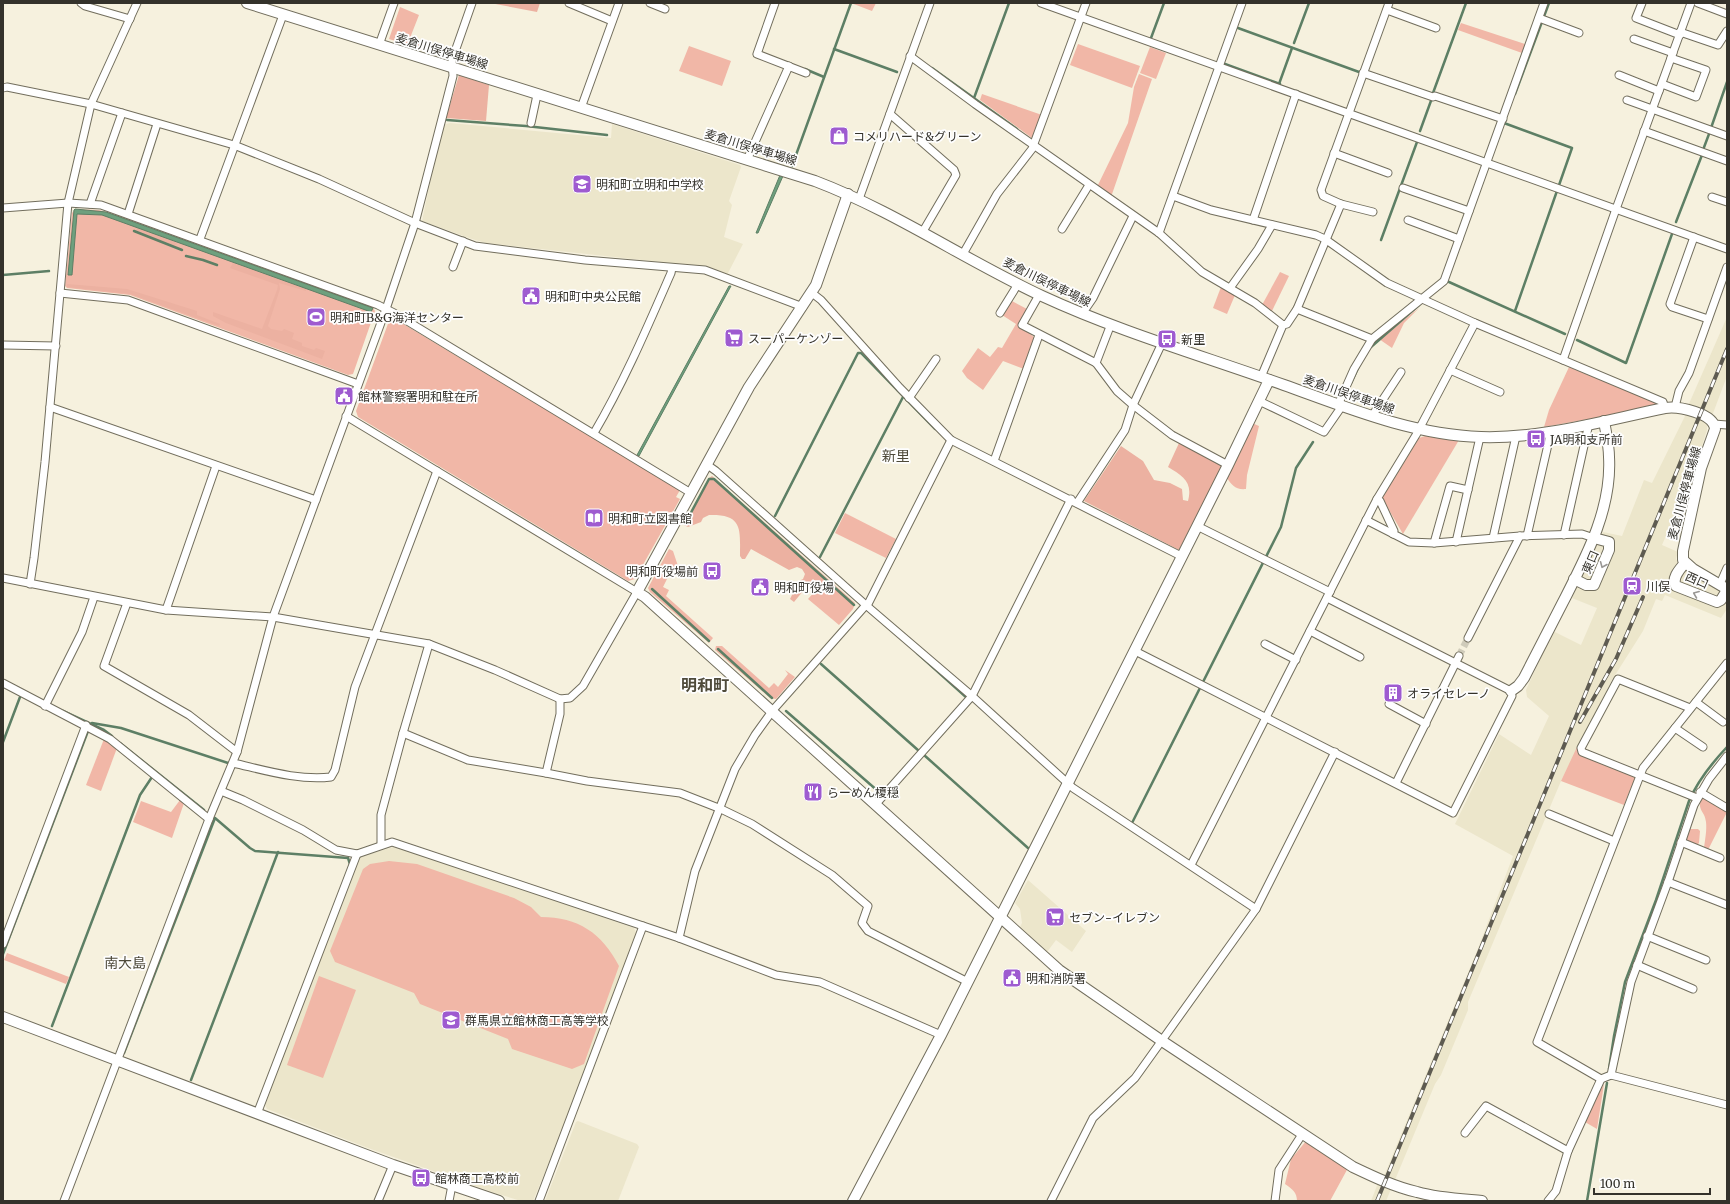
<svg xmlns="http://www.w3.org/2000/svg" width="1730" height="1204" font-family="Merriweather,'Noto Sans JP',serif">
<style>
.built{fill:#ece6cb}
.green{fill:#f1b7a7}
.forest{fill:#ecb1a1}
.water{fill:#6ea07e;stroke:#5d7f65}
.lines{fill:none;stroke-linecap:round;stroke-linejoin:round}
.stream{stroke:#5d7f65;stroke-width:2.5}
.street-tunnel{stroke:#cfcbba;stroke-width:7;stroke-dasharray:7 3.5;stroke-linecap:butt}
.street-casing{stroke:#726e5d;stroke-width:9}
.secondary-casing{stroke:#726e5d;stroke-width:12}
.street{stroke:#fff;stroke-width:7}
.secondary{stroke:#fff;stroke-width:10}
.rail-casing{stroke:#5e5b51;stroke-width:4}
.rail{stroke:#fefefe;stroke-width:2.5;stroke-dasharray:8;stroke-linecap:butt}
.oneway{stroke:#9a9895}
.labels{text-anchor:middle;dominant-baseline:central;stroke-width:3.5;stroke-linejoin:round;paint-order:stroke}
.street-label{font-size:12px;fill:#34322b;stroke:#fefefe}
.poi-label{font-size:12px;fill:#34322b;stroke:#fefefe;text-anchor:start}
.quarter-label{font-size:14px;fill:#4e4a3a;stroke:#fefefe}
.district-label{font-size:16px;font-weight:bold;fill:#4e4a3a;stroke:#fefefe}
</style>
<rect width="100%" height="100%" fill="#f6f1de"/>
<!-- built -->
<g class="built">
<polygon points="450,123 611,138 612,124 740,165 741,167 729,201 732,205 724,237 743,244 727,275 706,267 486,243 472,239 422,221 442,125"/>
<polygon points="1727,317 1727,376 1712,416 1688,406"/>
<polygon points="1686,414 1706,422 1707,424 1707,430 1691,480 1687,478 1679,498 1688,502 1684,520 1674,517 1662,545 1678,552 1676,559 1681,568 1727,593 1727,609 1721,618 1665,595 1662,601 1656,599 1643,631 1612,680 1561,781 1468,1002 1468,1010 1441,1075 1435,1084 1395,1180 1384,1176 1477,951 1513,856 1455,824 1499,734 1531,755 1549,716 1527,697 1526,690 1553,631 1581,645 1597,608 1572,598 1576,587 1603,532 1622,536 1644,480 1652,483"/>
<polygon points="393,847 418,853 634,928 637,935 556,1146 533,1201 521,1201 495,1193 368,1148 267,1109 265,1105 356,861 360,857"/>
<polygon points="1028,880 1086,931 1072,952 1056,940 1047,952 1020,927 1022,923 1020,909 1015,903"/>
<polygon points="578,1121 637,1144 639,1147 618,1201 545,1201 576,1122"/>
<polygon points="1378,1183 1391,1189 1386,1201 1371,1201"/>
</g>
<!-- green -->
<g class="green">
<polygon points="851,3 876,3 872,11"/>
<polygon points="400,7 419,15 410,38 442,50 440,55 389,39"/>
<polygon points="1461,23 1525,44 1522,53 1458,30"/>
<polygon points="1078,44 1140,66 1132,88 1070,65"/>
<polygon points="689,46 731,61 722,86 679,71"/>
<polygon points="1150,47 1166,53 1156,79 1140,73"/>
<polygon points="1139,74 1152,79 1111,197 1097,187 1128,123 1134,87"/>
<polygon points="982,94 1042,115 1032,138 980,100"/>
<polygon points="75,209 99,210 131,219 226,253 373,308 375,311 353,374 348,375 130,295 67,288 65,286 72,213"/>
<polygon points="1280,272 1289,276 1271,313 1262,305"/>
<polygon points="1221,287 1235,295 1227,314 1213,308"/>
<polygon points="1010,300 1027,309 1019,325 1034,337 1024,369 1003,361 983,390 967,378 962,371 978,348 990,357 998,347 1002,348 1016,324 1002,315"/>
<polygon points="1419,308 1404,323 1392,348 1379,339"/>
<polygon points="395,319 680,490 676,497 680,499 635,579 628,581 358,417 356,411 389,321"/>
<polygon points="1569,367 1656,403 1656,407 1544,427 1549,410"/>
<path d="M1252,423L1259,426L1247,475L1246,489C1235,490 1232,485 1226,477Z"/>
<polygon points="1425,436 1459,440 1403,534 1382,498 1419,438"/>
<polygon points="845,513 896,539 886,558 835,533"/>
<polygon points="669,549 673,551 678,566 677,568 669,565 665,572 669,575 663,587 669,590 666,596 713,638 709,643 650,592 648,588"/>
<polygon points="827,578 855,603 853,609 839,625 808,599"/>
<polygon points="716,646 722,646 769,688 774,683 778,687 788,674 785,670 795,677 776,699 770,698 715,650"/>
<polygon points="104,739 117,748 101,791 86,785"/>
<polygon points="1577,747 1580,754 1633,776 1635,778 1624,805 1561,781"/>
<path d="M1703,795L1727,812L1708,850L1704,848C1705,840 1707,830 1706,822C1705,810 1695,810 1703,795Z"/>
<polygon points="180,800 184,803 172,838 133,822 141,801 171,812"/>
<polygon points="1688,829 1698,829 1700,831 1699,843 1697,845 1685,840"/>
<path d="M389,861L417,864L514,898L531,907L541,917C578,917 602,933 619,966L584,1064L572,1069L512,1049L508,1039L420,1004L414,993L335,962L330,951L363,869L370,864Z"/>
<polygon points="7,953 69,977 66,984 4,960"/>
<polygon points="319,976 356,990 323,1078 287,1065"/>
<polygon points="1604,1084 1597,1129 1585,1122 1594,1101"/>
<path d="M1307,1140L1348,1168L1330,1201H1297C1297,1192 1292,1189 1285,1184L1291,1159Z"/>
</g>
<!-- forest -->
<g class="forest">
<polygon points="490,3 540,3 537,12"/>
<polygon points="459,75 489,85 486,121 446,118"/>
<polygon points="137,228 175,242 177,244 176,245 173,245 136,231"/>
<polygon points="233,263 306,289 306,291 279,283 280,289 268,326 271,329 282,331 284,329 294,333 292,339 302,343 302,346 314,350 316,348 325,351 322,359 226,323 213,316 213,312 262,329 277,290 278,285 230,268"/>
<polygon points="67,284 127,289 197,311 197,315 220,324 219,326 130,294 67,287"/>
<path d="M1179,443L1222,466L1179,550L1084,501L1121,446L1143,461L1154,480L1170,483L1182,489L1183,500L1188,501C1193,482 1183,476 1168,467Z"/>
<path d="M712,476L827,578L820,585L813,579L794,602L790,599L799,581L803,579L805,574L802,569L797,567L789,570L751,549L745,559H742L740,556C740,529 743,514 709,515L703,518L701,522L688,527L684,525L709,478Z"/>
</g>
<!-- water -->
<g class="water">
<polygon points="780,175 783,176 758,233 756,233"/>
<polygon points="75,209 106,212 373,308 371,312 102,215 77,214 72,275 68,275 74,210"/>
<polygon points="729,286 731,286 639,456 637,455"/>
</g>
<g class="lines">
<!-- stream -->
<g class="stream">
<polyline points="1238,28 1359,72"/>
<polyline points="1151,38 1164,3"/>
<polyline points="1294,43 1309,3"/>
<polyline points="834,49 897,72"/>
<polyline points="1225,64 1280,84"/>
<polyline points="932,68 1017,129"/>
<polyline points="805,69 824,77"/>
<polyline points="1279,84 1292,48"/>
<polyline points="1433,93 1466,3"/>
<polyline points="1515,94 1549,3"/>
<polyline points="974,98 1009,3"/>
<polyline points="447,120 526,126 607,135"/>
<polyline points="1504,123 1572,148 1515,311"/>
<polyline points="1711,128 1727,82"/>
<polyline points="1420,131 1432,98"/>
<polyline points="1703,150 1709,134"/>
<polyline points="792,166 851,3"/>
<polyline points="1676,222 1702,155"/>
<polyline points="134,231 182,250"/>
<polyline points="1381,240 1417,142"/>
<polyline points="186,256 203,260 217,265"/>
<polyline points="3,275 49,271"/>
<polyline points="1449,282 1565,334"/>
<polyline points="1577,340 1626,363 1672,234"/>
<polyline points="1371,347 1419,305"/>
<polyline points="1351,383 1359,366"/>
<polyline points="775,516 858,353 861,353 935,429"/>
<polyline points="687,520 709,479 714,479 854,605"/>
<polyline points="820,557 903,397"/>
<polyline points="652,589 709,641"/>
<polyline points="718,649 772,698"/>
<polyline points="917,653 967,698"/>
<polyline points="821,664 919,751"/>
<polyline points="63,711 104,730 112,736"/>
<polyline points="786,711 879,792"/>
<polyline points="92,723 121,728 228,763"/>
<polyline points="3,742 20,697"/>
<polyline points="120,743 204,810"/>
<polyline points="924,755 1028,848"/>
<polyline points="1132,823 1281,527 1296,468 1313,442"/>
<polyline points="3,954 88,731"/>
<polyline points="52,1026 140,795 152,777"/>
<polyline points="124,1053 215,818 250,848 255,851 348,858 350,864"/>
<path d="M1609,1069L1614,1036L1625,982L1656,900L1689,801C1698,780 1711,764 1727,747"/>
<polyline points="191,1080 278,852"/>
<polyline points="1587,1201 1607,1083"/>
</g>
<!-- street-tunnel -->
<polyline class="street-tunnel" points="1459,656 1468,638"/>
<defs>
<g id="street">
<polyline points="81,3 85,6 130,19"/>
<polyline points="569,3 612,21"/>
<polyline points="650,3 665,9"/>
<polyline points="775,3 757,54 806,73"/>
<polyline points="1041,3 1727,249"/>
<polyline points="1642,3 1636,18 1680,35"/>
<polyline points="1698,3 1727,14"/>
<polyline points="1387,10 1436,28"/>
<polyline points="1539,18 1579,33"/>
<polyline points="1680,32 1718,45 1727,31"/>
<polyline points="1634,39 1673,53"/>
<polyline points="379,45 394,3"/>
<polyline points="910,56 975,104 1159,233 1202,272 1255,303 1283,325"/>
<polyline points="1363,73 1433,97"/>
<polyline points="1619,75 1659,91"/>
<polyline points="1662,84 1696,97 1706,70 1671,58"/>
<polyline points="3,88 7,87 91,104 234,145 319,179 415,223 475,246 585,260 705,270 803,307"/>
<polyline points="1435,96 1503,119"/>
<polyline points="1627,100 1727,136"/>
<polyline points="581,108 619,3"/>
<polyline points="890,114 954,170 956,175 922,233"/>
<polyline points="531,123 537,95"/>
<polyline points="1644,131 1727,161"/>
<polyline points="1334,153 1388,173"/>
<polyline points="747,160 789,66"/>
<polyline points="1403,188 1469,211"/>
<polyline points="1173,196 1211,210 1316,235 1325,239 1387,283 1475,323 1663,402 1665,408"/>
<polyline points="1712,197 1727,202"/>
<polyline points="859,199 930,3"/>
<polyline points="90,204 122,113"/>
<polyline points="3,208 68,203 101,205 378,305 394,313 691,493"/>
<polyline points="1373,212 1341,204 1323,196 1321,190 1389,3"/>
<polyline points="128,214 157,124"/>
<polyline points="1253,220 1296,94"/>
<polyline points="1408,220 1459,239"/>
<polyline points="1062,229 1089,185"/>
<polyline points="1159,233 1242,3"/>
<polyline points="1694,237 1670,304 1672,307 1708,319"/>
<polyline points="200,239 283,15"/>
<polyline points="963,254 997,194 1032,149 1086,3"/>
<polyline points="453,267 463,241"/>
<polyline points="1230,288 1258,249 1272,225"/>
<polyline points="60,293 128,300 358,384"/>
<polyline points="812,293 821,300 900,388 951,440 1181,556"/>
<polyline points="1039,295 1022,325 1096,363 1117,391 1133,405 1172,435 1228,465"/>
<polyline points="1297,309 1372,339"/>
<polyline points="1000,313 1018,284"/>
<polyline points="1082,314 1093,298 1133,216"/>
<polyline points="3,345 56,346"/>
<polyline points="1563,360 1616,209 1691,3"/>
<polyline points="1096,363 1111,324"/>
<polyline points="1450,370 1500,392"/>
<polyline points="1261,377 1283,325 1287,324 1297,309 1341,204"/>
<polyline points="909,398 936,359"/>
<polyline points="1259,401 1324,432 1342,406"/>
<polyline points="1338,405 1354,369 1372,339 1444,281 1544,3"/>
<polyline points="50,407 316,500"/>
<polyline points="1675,407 1679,391 1689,373 1727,267"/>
<polyline points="1372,416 1401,372"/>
<polyline points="1714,424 1727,425"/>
<path d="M594,433C624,382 647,328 671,273L672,268"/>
<polyline points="994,461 1039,335"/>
<polyline points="706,464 716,471 867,606 972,696 1073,788 1256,909"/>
<polyline points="1377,499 1380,501 1394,531 1393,534"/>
<polyline points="1077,503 1125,430 1133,405 1162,343"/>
<polyline points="1366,520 1409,542 1434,543 1520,536 1582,534 1594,538"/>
<polyline points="1197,526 1330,592"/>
<polyline points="1564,535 1588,428 1587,424"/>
<polyline points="1527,536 1550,436 1550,431"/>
<polyline points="1493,538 1516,436"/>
<polyline points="1456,542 1480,437"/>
<polyline points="1434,543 1450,486 1468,490"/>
<polyline points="3,578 166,610 273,617 429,644 495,670 560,699 570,698 583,686 637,592 346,416"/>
<polyline points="30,584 34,558 45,462 68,203 91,104 137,3"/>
<polyline points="1720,584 1727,568"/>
<polyline points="127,603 104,666 189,715 237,752"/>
<polyline points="867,606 951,440"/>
<polyline points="166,610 216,466"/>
<polyline points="1310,631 1360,657"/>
<polyline points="1468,638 1520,536"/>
<polyline points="1265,644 1296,660"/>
<polyline points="1135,651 1453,813 1512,696 1511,691 1327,598"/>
<polyline points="3,683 110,739 209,819"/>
<polyline points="1696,702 1723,722"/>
<polyline points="1389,704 1426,724"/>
<polyline points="45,706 82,632 94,597"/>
<polyline points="1690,708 1618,679 1581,748 1582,752 1697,798"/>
<polyline points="1675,728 1703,747"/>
<polyline points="403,733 468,760 546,773 587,781 680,793 721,809 752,824 832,875 868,906 862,923 868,931 968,982"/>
<path d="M233,763C264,770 299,781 331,777L335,770L355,687L437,471"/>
<polyline points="546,773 560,714 560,699"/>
<polyline points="1396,783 1459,656"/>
<polyline points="221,791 243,800 303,830 336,850 357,854 392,842 679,938 776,975 820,982 941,1035"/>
<polyline points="1700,792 1727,808"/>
<polyline points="876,804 972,696 1071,499"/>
<polyline points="1549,814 1614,841"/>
<polyline points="1681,842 1720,858"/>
<polyline points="381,845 381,815 403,733 429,644"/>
<polyline points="1191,865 1377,499 1416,435 1475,323"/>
<polyline points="1668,882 1727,905"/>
<polyline points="1647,936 1706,960"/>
<polyline points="679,938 695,871 735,769 755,735 773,710 866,605"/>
<polyline points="3,944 86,725"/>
<polyline points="1637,965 1693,989"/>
<polyline points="1611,1075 1727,1105"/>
<polyline points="1601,1079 1537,1042 1643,768 1727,663"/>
<polyline points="257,1114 357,854"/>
<polyline points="1465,1133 1486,1106 1568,1151"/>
<polyline points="64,1201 209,819 237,752 273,617 386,309 415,223 453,76 452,60 472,3"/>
<polyline points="378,1201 393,1165"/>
<polyline points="449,1201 452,1185"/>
<polyline points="539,1201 643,926"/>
<polyline points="1051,1201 1093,1118 1135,1078 1256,909 1335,752"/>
<polyline points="1275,1201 1279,1170 1303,1133"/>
<polyline points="1548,1201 1556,1191 1568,1151 1601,1079 1611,1075 1631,982 1668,882 1694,805 1709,779 1727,756"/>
</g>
<g id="secondary">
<path d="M247,3L815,181C894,211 965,260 1042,296C1120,332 1203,356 1284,385C1348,408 1413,435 1481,437C1542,439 1606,420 1665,408C1678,406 1714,413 1715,429L1701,468L1683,551V560L1693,569L1727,589"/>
<path d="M848,194L816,285L749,387L637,592L645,597L1059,970L1162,1041L1353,1167C1374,1177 1395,1187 1417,1192C1438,1198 1460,1199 1482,1201"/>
<path d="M1685,563C1680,569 1671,578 1676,586L1717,602L1721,600L1727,590"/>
<polyline points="1574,579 1586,585 1594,585 1609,550 1609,542 1594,538"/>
<path d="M1511,691L1518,686L1524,678C1537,653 1550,627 1563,602C1586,557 1612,509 1609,457C1609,445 1606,433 1604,421"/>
<polyline points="3,1017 393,1165 499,1201"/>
<polyline points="853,1201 941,1035 1228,465 1269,380"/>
</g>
</defs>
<!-- street casing -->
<use href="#street" class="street-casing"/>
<!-- secondary casing -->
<use href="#secondary" class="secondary-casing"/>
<!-- street -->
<use href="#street" class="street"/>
<!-- secondary -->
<use href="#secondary" class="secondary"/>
<defs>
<g id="rail">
<polyline points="1580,722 1616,659 1643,597"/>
<polyline points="1377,1201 1727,349"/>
</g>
</defs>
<!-- rail casing -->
<use href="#rail" class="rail-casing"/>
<!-- rail -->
<use href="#rail" class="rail"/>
</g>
<!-- one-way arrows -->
<defs><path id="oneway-chevron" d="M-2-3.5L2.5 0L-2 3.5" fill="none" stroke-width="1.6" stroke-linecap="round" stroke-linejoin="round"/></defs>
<g class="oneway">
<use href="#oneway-chevron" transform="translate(1603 565) rotate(113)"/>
<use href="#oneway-chevron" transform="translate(1696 594) rotate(-158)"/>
</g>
<!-- icons -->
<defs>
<symbol id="shop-square" viewBox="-11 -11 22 22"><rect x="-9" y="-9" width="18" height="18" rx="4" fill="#9e5bd0" stroke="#fefefe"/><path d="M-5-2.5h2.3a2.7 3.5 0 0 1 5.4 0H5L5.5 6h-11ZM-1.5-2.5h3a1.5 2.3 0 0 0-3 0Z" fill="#fff"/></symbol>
<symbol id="school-square" viewBox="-11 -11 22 22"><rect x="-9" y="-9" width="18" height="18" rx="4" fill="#9e5bd0" stroke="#fefefe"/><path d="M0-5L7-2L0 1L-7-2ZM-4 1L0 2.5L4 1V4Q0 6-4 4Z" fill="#fff"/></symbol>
<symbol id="civic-square" viewBox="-11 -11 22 22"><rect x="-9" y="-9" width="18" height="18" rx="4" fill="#9e5bd0" stroke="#fefefe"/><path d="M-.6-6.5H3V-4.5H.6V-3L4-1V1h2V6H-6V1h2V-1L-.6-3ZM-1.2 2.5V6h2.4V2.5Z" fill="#fff"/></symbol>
<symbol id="stadium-square" viewBox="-11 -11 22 22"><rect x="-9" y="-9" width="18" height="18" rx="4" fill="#9e5bd0" stroke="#fefefe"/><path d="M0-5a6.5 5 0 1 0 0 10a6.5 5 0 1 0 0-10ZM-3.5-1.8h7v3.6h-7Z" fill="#fff"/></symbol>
<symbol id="supermarket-square" viewBox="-11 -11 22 22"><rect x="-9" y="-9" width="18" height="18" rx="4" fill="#9e5bd0" stroke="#fefefe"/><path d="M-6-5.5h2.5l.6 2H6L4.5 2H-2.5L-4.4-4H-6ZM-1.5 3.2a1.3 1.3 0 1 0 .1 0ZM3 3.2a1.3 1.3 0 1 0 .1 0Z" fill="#fff"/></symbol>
<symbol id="bus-square" viewBox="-11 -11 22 22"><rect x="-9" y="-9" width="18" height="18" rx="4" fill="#9e5bd0" stroke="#fefefe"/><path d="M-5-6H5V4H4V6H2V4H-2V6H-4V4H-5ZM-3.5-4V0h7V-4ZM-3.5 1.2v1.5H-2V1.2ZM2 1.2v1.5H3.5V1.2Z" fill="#fff"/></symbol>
<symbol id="library-square" viewBox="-11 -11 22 22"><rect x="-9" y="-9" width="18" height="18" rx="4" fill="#9e5bd0" stroke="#fefefe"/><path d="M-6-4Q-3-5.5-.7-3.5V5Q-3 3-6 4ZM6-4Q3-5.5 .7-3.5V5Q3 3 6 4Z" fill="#fff"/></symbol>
<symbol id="station-square" viewBox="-11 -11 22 22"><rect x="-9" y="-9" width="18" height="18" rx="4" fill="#9e5bd0" stroke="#fefefe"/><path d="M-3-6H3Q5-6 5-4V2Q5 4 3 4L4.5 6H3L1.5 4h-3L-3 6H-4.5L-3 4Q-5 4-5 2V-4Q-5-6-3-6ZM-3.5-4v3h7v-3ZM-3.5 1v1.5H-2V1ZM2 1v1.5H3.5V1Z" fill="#fff"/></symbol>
<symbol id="building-square" viewBox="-11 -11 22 22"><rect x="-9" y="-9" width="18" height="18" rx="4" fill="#9e5bd0" stroke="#fefefe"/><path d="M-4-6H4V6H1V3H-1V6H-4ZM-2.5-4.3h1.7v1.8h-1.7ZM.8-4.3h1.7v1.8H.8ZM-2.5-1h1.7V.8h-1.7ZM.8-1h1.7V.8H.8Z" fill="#fff"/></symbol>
<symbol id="restaurant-square" viewBox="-11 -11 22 22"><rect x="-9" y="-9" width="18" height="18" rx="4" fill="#9e5bd0" stroke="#fefefe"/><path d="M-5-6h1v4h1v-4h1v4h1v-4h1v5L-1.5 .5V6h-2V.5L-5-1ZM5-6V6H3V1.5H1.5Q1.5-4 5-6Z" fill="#fff"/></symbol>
</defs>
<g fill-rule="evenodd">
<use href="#shop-square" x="828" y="125" width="22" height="22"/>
<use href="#school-square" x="571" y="173" width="22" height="22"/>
<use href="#civic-square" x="520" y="285" width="22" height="22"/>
<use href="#stadium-square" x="305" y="306" width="22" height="22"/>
<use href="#supermarket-square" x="723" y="327" width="22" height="22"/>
<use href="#bus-square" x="1156" y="328" width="22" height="22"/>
<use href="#civic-square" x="333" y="385" width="22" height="22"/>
<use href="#bus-square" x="1525" y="428" width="22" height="22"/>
<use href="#library-square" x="583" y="507" width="22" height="22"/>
<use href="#bus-square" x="701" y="560" width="22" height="22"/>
<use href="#station-square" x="1621" y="575" width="22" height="22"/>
<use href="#civic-square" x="749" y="576" width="22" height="22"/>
<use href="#building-square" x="1382" y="682" width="22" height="22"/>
<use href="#restaurant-square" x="802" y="781" width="22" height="22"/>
<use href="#supermarket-square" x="1044" y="906" width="22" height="22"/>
<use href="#civic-square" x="1001" y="967" width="22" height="22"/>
<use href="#school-square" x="440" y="1009" width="22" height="22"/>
<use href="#bus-square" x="410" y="1167" width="22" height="22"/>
</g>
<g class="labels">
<!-- street labels -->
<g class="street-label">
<text transform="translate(442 51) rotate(17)">麦倉川俣停車場線</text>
<text transform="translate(751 147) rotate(17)">麦倉川俣停車場線</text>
<text transform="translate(1047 282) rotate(26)">麦倉川俣停車場線</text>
<text transform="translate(1349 394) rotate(19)">麦倉川俣停車場線</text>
<text transform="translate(1684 493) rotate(-75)">麦倉川俣停車場線</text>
<text transform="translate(1590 562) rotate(-67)">東口</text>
<text transform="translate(1697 580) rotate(24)">西口</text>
</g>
<!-- poi labels -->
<g class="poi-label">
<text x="853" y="136">コメリハード&amp;グリーン</text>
<text x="596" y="184">明和町立明和中学校</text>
<text x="545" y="296">明和町中央公民館</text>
<text x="330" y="317">明和町B&amp;G海洋センター</text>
<text x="748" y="338">スーパーケンゾー</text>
<text x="1181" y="339">新里</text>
<text x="358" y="396">館林警察署明和駐在所</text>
<text x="1550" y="439">JA明和支所前</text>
<text x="608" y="518">明和町立図書館</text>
<text x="698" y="571" text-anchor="end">明和町役場前</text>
<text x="1646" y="586">川俣</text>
<text x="774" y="587">明和町役場</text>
<text x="1407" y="693">オライセレーノ</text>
<text x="827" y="792">らーめん榎穏</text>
<text x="1069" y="917">セブン-イレブン</text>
<text x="1026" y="978">明和消防署</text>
<text x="465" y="1020">群馬県立館林商工高等学校</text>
<text x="435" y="1178">館林商工高校前</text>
</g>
<!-- quarter labels -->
<g class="quarter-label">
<text x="896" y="456">新里</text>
<text x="125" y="963">南大島</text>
</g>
<!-- district labels -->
<g class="district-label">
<text x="705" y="685">明和町</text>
</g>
</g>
<!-- border -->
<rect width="1730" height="1204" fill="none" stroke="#34322b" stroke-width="8"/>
<!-- scale -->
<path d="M1594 1188v6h116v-6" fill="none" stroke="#34322b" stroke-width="2"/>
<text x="1600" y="1188" font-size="12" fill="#34322b" stroke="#fefefe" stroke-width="3" paint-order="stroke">100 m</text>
</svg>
